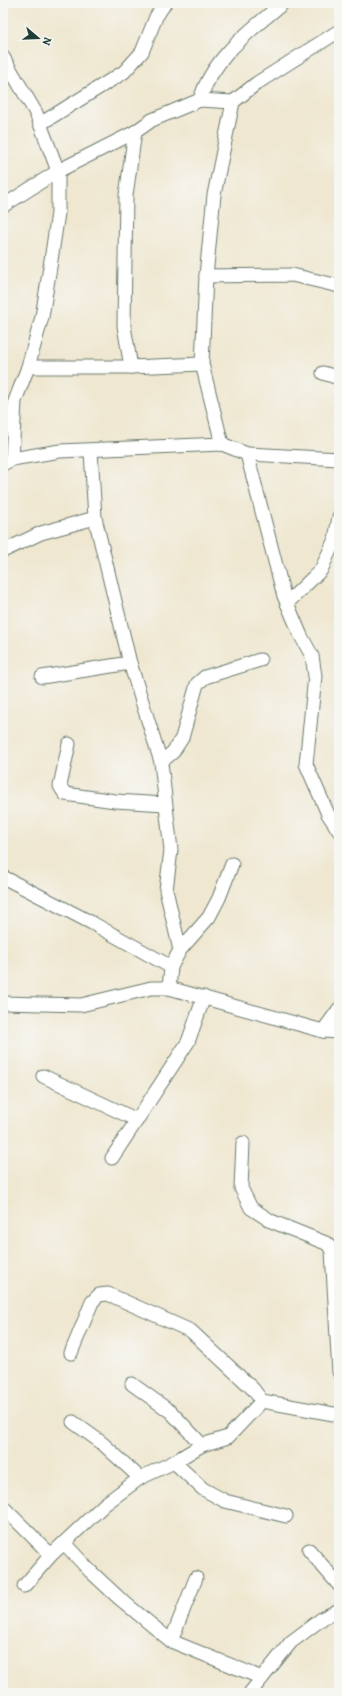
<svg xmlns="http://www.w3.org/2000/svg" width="342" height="1696" font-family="Alegreya,serif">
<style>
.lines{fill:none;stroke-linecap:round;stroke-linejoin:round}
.minor-casing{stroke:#68786b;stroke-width:15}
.minor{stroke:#fff;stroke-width:13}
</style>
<rect width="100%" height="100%" fill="#f6f6f2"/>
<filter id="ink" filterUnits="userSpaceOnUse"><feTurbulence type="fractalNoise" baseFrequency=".025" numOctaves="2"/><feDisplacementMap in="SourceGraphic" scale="8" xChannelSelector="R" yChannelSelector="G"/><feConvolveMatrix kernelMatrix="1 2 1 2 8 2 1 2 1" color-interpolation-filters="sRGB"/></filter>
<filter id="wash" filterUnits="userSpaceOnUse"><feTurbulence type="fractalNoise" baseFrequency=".012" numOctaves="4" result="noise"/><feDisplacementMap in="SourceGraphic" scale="16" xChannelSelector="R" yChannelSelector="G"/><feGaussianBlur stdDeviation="0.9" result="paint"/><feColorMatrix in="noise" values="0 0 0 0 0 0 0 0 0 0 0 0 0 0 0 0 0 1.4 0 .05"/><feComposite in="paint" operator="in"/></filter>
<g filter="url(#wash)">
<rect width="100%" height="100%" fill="#efe7d0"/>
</g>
<g filter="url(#ink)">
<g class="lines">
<defs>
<g id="minor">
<polyline points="3,57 36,113 58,171 58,213 50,267 42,317 28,367 15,401 12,459 3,464"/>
<path d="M200,100C212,58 251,30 283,3"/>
<polyline points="40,124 124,72 142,52 156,17 165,3"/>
<polyline points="3,206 58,171 135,132"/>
<polyline points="206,276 292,275 339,286"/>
<polyline points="28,367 131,367 202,364"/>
<polyline points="131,367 124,326 125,260 126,195 135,132 152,120 200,100 233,102"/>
<polyline points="323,373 339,378"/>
<polyline points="222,444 202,364 206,276 214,195 233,102 257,83 339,31"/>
<polyline points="91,451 95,518 130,663 161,762 171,850 166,890 180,950 171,967 169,988"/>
<polyline points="247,454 339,459"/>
<polyline points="12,459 60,451 222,444 247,454 284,596 301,636 312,656 315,676 306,764 328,814 339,831"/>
<polyline points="3,551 41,533 95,518"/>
<polyline points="287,603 321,570 335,539 339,517"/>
<polyline points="42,677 130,663"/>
<polyline points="69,744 60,786 65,794 115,801 165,804"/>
<polyline points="161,762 173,752 182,738 197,684 205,677 260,660"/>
<polyline points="3,877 92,923 171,967"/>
<polyline points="180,950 209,917 219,898 232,864"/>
<polyline points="3,1003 81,1005 151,988 169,988 323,1031 339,1032"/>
<polyline points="323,1031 339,1009"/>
<polyline points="43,1076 137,1120"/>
<polyline points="243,1143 241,1188 251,1208 271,1221 328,1244 332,1251 339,1372"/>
<polyline points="112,1158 188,1042 204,997"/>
<polyline points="71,1353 92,1302 99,1295 108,1294 191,1331 253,1389 262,1401 339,1415"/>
<polyline points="132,1384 171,1412 202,1445"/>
<polyline points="73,1422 102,1443 140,1478"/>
<polyline points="174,1462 203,1489 225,1501 286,1516"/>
<polyline points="3,1507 51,1555"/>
<polyline points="64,1543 90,1571 119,1598 171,1641 262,1678"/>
<polyline points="309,1550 339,1585"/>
<polyline points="24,1586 51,1555 105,1504 140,1478 174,1462 202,1445 228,1437 262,1401"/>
<polyline points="171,1641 196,1578"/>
<polyline points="250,1693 291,1642 323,1618 339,1610"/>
</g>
</defs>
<!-- minor casing -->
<use href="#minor" class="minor-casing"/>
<!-- minor -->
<use href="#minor" class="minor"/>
</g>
</g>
<!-- margin -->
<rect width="342" height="1696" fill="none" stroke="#f6f6f2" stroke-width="16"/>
<!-- north arrow -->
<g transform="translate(38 38) rotate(109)" stroke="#f6f6f2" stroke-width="3" paint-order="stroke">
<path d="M0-3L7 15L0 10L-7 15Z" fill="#1f3d34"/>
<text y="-6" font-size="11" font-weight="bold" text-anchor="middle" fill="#1f3d34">N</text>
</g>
</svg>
